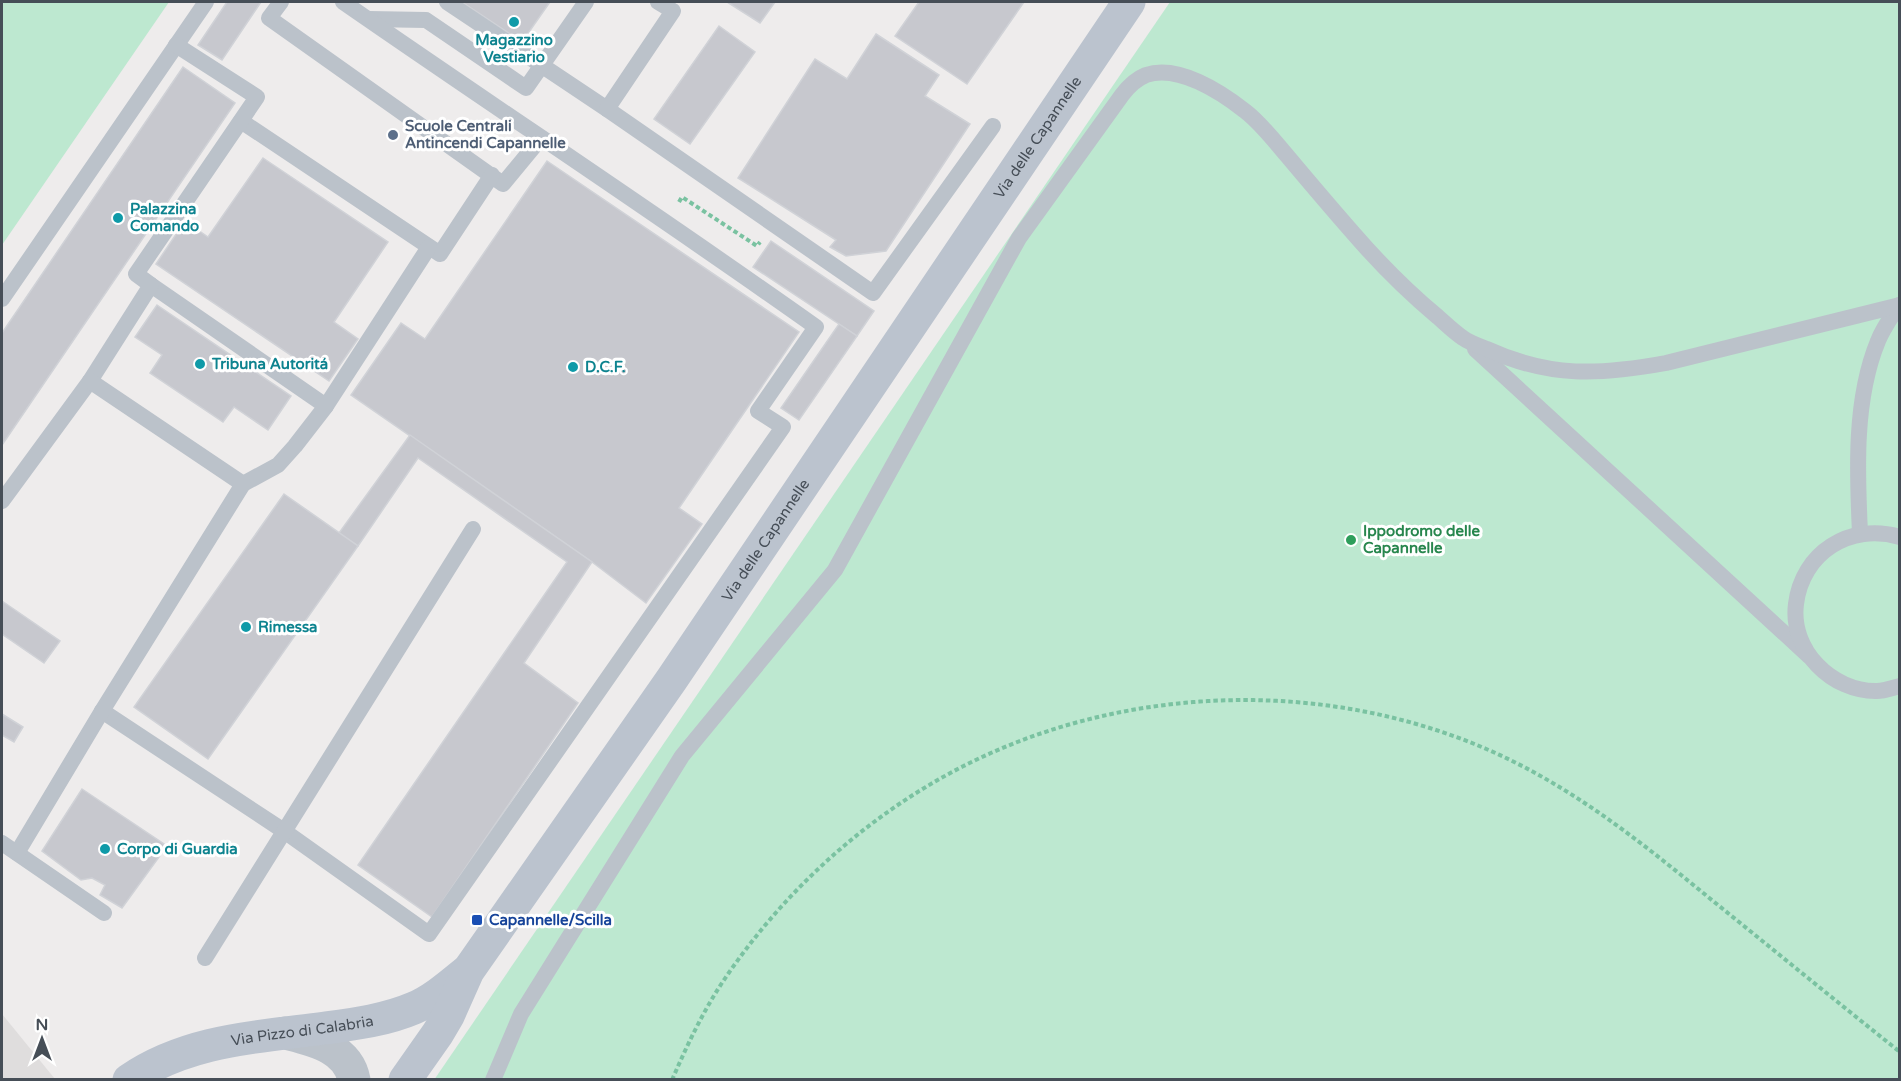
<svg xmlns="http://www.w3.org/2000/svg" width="1901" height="1081" font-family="'Varela Round',sans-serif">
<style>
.education{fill:#dfdddd}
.green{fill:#bde8d0}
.building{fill:#c7c8ce;stroke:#d0d2d7;stroke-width:1.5}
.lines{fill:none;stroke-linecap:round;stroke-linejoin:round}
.path{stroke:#7ac2a1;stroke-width:4;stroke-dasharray:4.5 3;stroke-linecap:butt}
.lane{stroke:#bbc2ca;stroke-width:16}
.street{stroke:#bbc2ca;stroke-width:33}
.secondary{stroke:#bbc3ce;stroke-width:33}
.culture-dot{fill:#0f9aa8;stroke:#fff;stroke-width:2}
.service-dot{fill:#5c6f8a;stroke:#fff;stroke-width:2}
.leisure-dot{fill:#2e9e5b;stroke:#fff;stroke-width:2}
.transit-dot{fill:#1a4fb4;stroke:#fff;stroke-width:2}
.labels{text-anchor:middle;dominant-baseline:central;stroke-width:6;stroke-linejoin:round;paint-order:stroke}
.culture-label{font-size:15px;font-weight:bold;fill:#0d838f;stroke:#fff;text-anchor:start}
.service-label{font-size:15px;font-weight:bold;fill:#4e5e75;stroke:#fff;text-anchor:start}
.street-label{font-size:15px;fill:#464e57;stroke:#fff}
.leisure-label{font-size:15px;font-weight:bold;fill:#27864d;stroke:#fff;text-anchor:start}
.transit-label{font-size:15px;font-weight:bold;fill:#164399;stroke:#fff;text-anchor:start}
</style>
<rect width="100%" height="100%" fill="#eeecec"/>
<!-- education -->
<polygon class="education" points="2,1014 55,1079 2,1079"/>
<!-- green -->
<g class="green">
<polygon points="2,2 169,2 2,245"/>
<polygon points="1170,2 1899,2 1899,1079 434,1080"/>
</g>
<!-- building -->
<g class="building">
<polygon points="227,2 261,2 222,60 198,45"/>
<polygon points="462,2 550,2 522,42"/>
<polygon points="727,2 775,2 760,23"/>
<polygon points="919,2 1024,2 967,84 895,36"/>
<polygon points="719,26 755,52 690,144 654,119"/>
<polygon points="876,34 939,75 925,96 970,124 886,251 846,256 830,247 836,240 738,178 815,59 847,79"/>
<polygon points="183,67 235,103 2,445 2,333"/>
<polygon points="263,158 388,242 334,322 358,339 329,381 156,264 185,221 208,237"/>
<polygon points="547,161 799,332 679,508 702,524 646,603 592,562 351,395 401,323 425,339"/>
<polygon points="771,241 874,311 857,336 753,267"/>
<polygon points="157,305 291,396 268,430 234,407 223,422 150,373 162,355 135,337"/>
<polygon points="839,324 857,336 799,420 781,408"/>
<polygon points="410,435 592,562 524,663 578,703 432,917 358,865 567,562 418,458 358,546 339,533"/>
<polygon points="284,494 358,546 208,759 134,707"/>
<polygon points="2,601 60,641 44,663 2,634"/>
<polygon points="2,714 23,727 14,742 2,735"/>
<polygon points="82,789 167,846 122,908 100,895 105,885 92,878 81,880 42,851"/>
</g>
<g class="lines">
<!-- path -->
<g class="path">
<polyline points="679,202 682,197 757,246 760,242"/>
<path d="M672,1080C688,1043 705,1007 728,974C786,890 864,819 954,771C1121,682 1333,676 1504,757C1582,794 1647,847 1713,901C1775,951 1837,1002 1900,1052"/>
</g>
<!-- lane -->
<g class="lane">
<polyline points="281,2 269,18 503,184 541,138"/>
<polyline points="447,2 607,109 873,293 993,126"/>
<polyline points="369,19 426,20 526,88 586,2"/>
<polyline points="607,109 673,11 658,2"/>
<polyline points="241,121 440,254 492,175"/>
<polyline points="151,285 326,406"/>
<polyline points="2,299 206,2"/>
<polyline points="1475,349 1809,656"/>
<polyline points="243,484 278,465 295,446 326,406 429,247"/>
<polyline points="2,501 90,381 151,285 136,274 257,97 176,45"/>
<path d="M1860,533C1857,471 1854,399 1878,341C1883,328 1892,316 1899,305"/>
<path d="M1900,537C1850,522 1802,553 1796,604C1790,650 1832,692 1877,691C1884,691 1892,688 1900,686"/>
<path d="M102,711L284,831L429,934L783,427L758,411L816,327C660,216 500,111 343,2"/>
<polyline points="2,843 104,913"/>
<polyline points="17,853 102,711 243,484 90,381"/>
<polyline points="205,958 473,529"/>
<path d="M493,1080L521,1014L682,756L835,570L1019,238L1122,95C1128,87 1136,79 1146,75C1178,64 1221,92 1245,111C1262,124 1275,142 1289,158C1310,183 1332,209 1354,234C1380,264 1408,292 1438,317C1446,324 1454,332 1463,338C1470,343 1479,346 1487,349C1550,378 1600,375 1666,363L1900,305"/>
</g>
<!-- street -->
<path class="street" d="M285,1033C312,1040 348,1047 354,1080"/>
<!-- secondary -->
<g class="secondary">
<path id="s1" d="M129,1080C187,1040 257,1037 325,1028C355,1024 386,1020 414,1008C433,1000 450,985 466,972"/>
<path id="s2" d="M405,1080L438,1033L448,1016L468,971L672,679L1129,2"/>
</g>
</g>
<!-- markers -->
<g class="culture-dot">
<circle cx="514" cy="22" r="6"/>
<circle cx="118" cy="218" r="6"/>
<circle cx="200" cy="364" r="6"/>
<circle cx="573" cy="367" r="6"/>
<circle cx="246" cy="627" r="6"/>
<circle cx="105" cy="849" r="6"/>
</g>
<circle class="service-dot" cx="393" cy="135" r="6"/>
<circle class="leisure-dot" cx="1351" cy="540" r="6"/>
<rect class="transit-dot" x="471" y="914" width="12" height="12" rx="3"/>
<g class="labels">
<!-- culture labels -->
<g class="culture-label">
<text x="514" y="40" text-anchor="middle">Magazzino<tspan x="514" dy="17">Vestiario</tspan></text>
<text x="130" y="209">Palazzina<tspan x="130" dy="17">Comando</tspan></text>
<text x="212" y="364">Tribuna Autoritá</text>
<text x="585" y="367">D.C.F.</text>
<text x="258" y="627">Rimessa</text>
<text x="117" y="849">Corpo di Guardia</text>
</g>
<!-- service labels -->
<g class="service-label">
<text x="405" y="126">Scuole Centrali<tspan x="405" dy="17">Antincendi Capannelle</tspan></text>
</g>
<!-- street labels -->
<g class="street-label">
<text stroke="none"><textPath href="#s2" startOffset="1136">Via delle Capannelle</textPath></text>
<text stroke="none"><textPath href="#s2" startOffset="650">Via delle Capannelle</textPath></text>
<text stroke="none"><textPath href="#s1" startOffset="182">Via Pizzo di Calabria</textPath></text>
</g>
<!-- leisure labels -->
<g class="leisure-label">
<text x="1363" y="531">Ippodromo delle<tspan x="1363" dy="17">Capannelle</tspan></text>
</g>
<!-- transit labels -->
<g class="transit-label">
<text x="489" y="920">Capannelle/Scilla</text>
</g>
</g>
<!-- border -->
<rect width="1901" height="1081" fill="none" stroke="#464e57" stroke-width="6"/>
<!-- north arrow -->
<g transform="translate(42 1039)" stroke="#ffffff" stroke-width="4.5" paint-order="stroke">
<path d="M0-4.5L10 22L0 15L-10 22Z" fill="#464e57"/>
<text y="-9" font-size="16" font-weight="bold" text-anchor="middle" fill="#464e57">N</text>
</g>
</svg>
